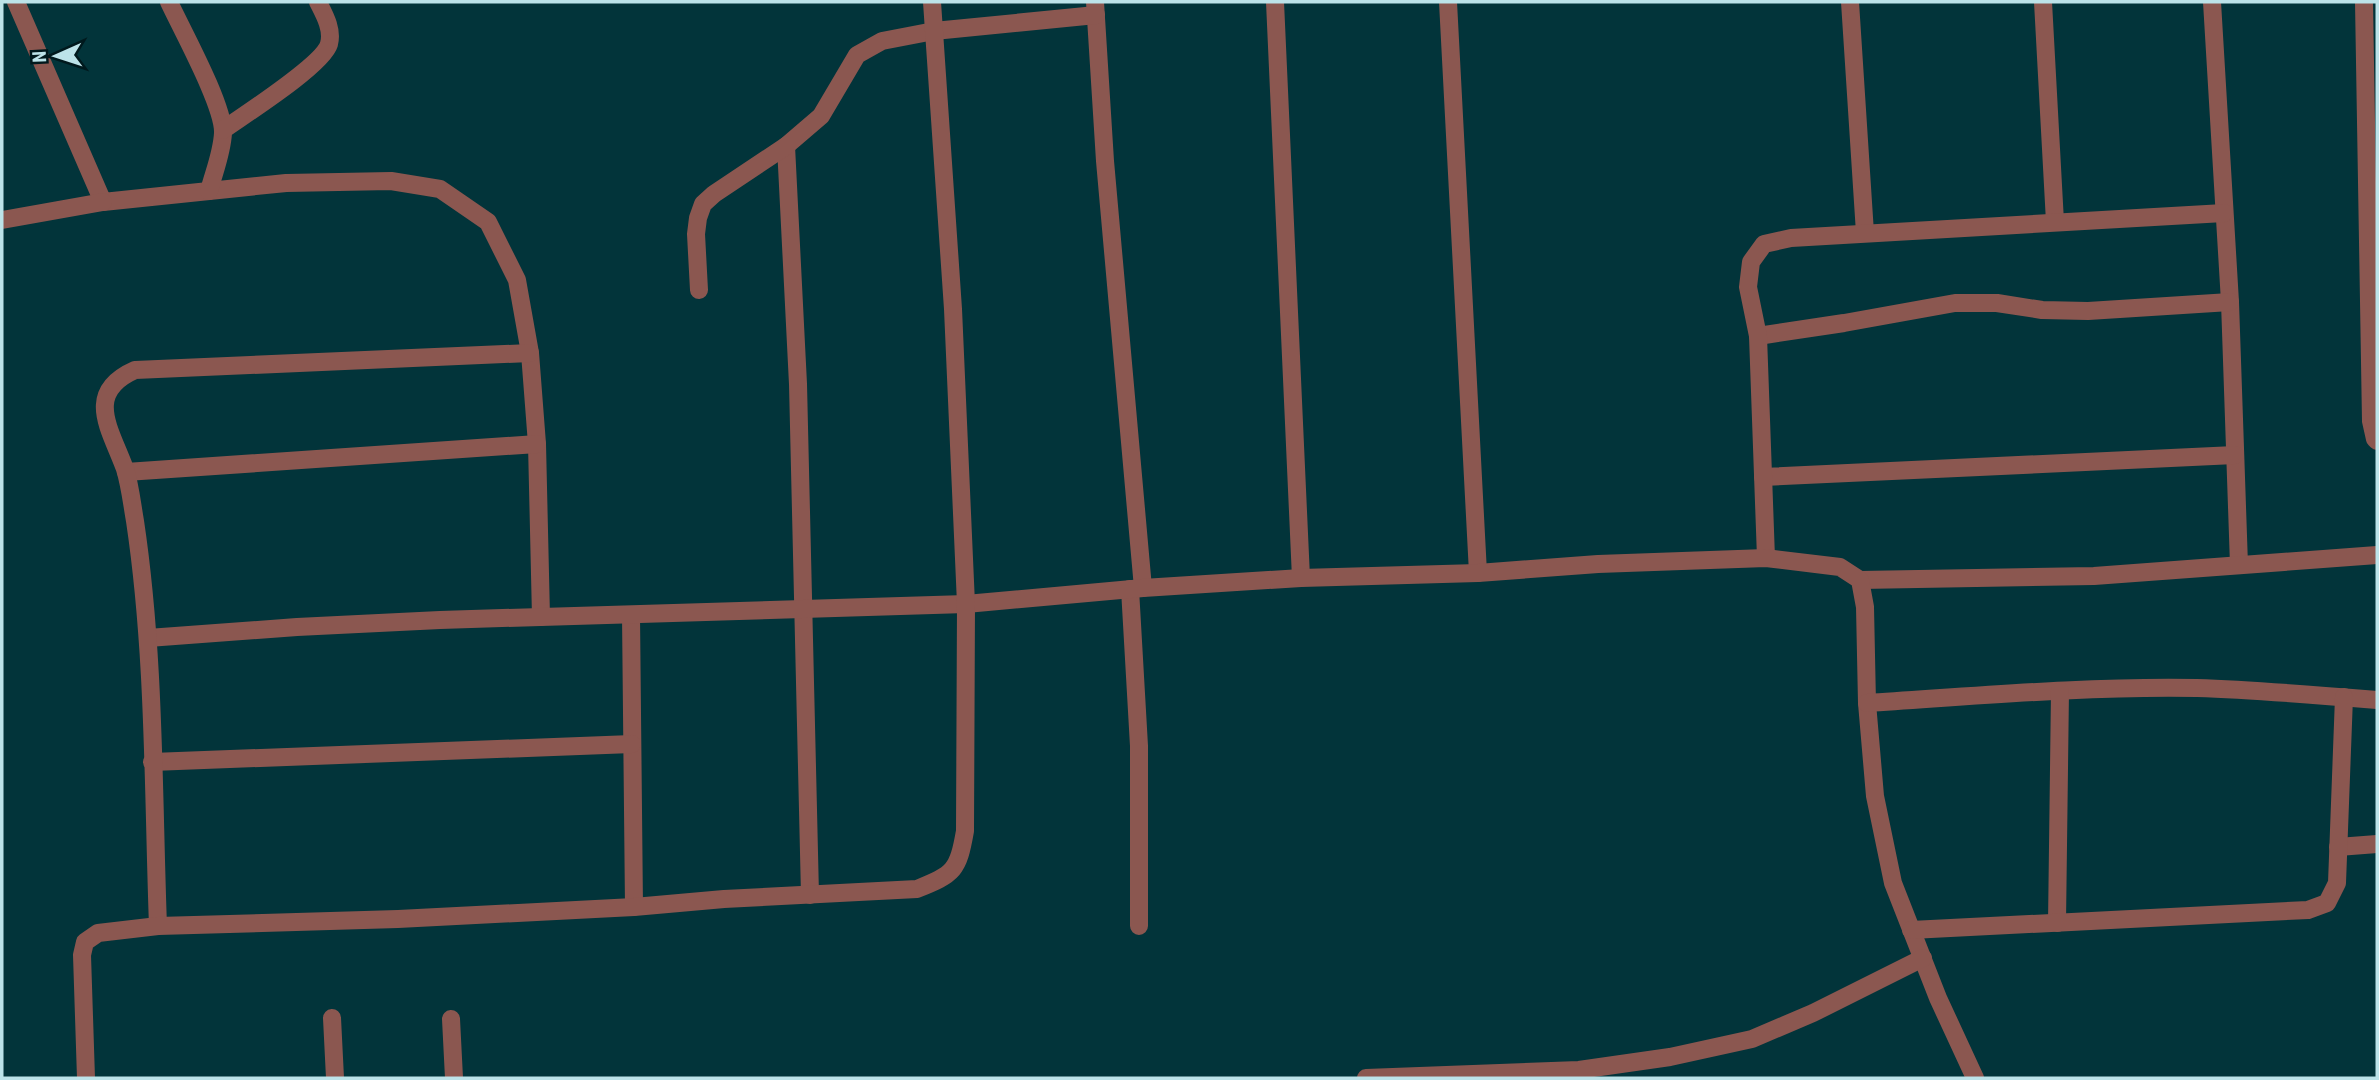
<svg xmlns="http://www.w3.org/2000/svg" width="2379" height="1080" font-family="'Roboto Condensed',sans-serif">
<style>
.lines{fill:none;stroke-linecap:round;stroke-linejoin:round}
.service{stroke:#8b5750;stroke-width:18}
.minor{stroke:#8b5750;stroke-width:18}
</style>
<rect width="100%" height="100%" fill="#02343a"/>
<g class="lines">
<!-- service -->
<polyline class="service" points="1130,589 1139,746 1139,926"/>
<!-- minor -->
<g class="minor">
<polyline points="16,2 103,202 286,183 391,181 440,189 488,222 517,280 530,353 537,444 541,617"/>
<path d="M169,2C182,30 224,106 223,133C222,153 214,172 209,191"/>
<polyline points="1095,2 1105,161 1143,588"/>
<polyline points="1275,2 1301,578"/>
<polyline points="1448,2 1478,573"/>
<polyline points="1850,2 1865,233"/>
<polyline points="2043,2 2055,222"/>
<polyline points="2212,2 2230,302 2239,565"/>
<polyline points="2364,2 2371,421 2375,439 2377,441"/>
<path d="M223,130C244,115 323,65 329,44C333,29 324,14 318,2"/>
<polyline points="786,146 798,384 810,895"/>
<polyline points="2,220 103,202"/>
<polyline points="699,290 696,234 698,218 703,204 714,194 786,146 821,116 857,55 882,41 934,31 1096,15"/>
<polyline points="1758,336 1844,323 1955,303 1997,303 2042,310 2088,311 2230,302"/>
<polyline points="126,472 537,444"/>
<polyline points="1763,477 2235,455"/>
<polyline points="1766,558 1758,336 1748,287 1751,262 1764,244 1791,238 2224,213"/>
<polyline points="1860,580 2094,576 2377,555"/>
<polyline points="631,615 634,907"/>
<polyline points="148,638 297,627 440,620 966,604 1143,588 1301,578 1478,573 1598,564 1766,558 1840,567 1860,580 1865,607 1867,703 1875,796 1893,883 1938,998 1975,1078"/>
<path d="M1867,703C1977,696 2087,686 2197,688C2257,690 2317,695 2377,700"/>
<polyline points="152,762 632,744"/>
<polyline points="2338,847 2377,844"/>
<polyline points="2057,923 2060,691"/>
<path d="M158,926C153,791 155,655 135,521C132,504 130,485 125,469C111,430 83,393 135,370L530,353"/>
<polyline points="1911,930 2308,910 2327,903 2337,883 2344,697"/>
<polyline points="332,1018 335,1078"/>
<polyline points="451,1019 454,1078"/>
<path d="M86,1078L82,955L85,942L98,933L158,926L398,919L634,907L724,899L917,889C954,874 958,871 965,831L966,604L953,309L932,2"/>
<polyline points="1366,1078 1579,1070 1670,1057 1752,1039 1813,1013 1923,958"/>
</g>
</g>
<!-- border -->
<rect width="2379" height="1080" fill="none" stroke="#bce3e9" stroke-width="7"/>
<!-- north arrow -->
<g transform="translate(56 56) rotate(267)" stroke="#00191d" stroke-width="5" paint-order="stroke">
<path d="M0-5L12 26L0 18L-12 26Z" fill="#bce3e9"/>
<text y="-10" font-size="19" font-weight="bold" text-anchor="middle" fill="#bce3e9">N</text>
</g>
</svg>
